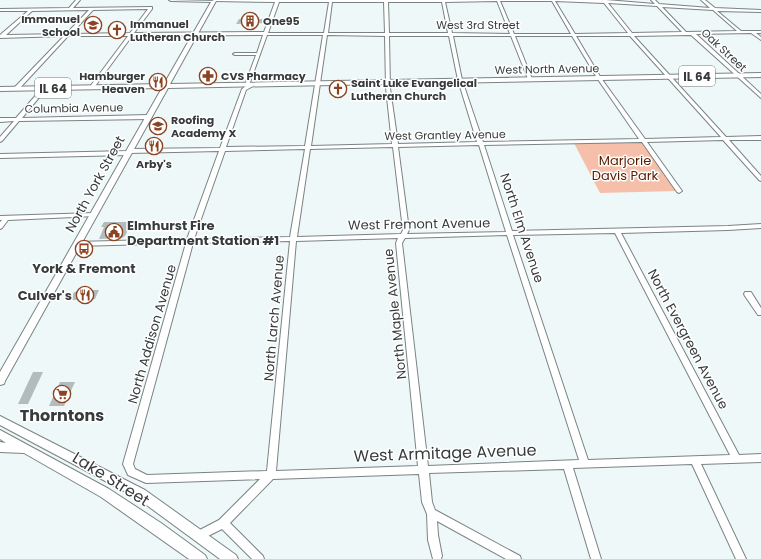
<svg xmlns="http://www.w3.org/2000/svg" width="761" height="559" font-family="Poppins,sans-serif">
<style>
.green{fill:#f5bfa9}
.building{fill:#b3bcbd}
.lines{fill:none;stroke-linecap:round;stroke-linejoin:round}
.minor-casing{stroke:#7a8383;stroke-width:2}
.major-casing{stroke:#7a8383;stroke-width:2}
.minor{fill:#fff;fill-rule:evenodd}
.major{fill:#fff;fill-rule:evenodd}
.labels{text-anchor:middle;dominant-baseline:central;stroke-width:3;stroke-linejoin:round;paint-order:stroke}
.far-poi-label{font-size:11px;font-weight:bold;fill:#373b3b;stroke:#fff;text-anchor:start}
.far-street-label{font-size:11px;fill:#373b3b;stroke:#fff}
.shield{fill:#fff;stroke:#737676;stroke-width:1}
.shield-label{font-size:12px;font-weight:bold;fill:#373b3b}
.park-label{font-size:13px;fill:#571c00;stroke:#fff}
.street-label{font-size:13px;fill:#373b3b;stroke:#fff}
.poi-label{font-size:13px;font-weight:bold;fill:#373b3b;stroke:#fff;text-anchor:start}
.near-poi-label{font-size:16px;font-weight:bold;fill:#373b3b;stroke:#fff}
.near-street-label{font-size:16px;fill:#373b3b;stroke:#fff}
</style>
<rect width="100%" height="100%" fill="#eef8f8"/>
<!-- green -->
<polygon class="green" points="642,142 676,191 600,193 574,143"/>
<!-- building -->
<g class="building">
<polygon points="267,19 266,23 236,24 239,19"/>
<polygon points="104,222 132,222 125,236 122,238 99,239 104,227 101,227"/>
<polygon points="85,290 99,290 95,299 71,300 74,292 85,292"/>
<polygon points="33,372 43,372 28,404 18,404"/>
<polygon points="60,382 75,382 64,406 49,406"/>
</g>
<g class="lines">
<defs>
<g id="minor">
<path d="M76,0H80L73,8L152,7V9L134,33L264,32L275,2L214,1L212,0H606L655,4L651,0H655L659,4L710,8L701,0H705L715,8L761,10V12L717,11L741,31H761V33H756L761,37V40L751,33L696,34L761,94V98L691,35L634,36L726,137L761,136V140H729L761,176V181L759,180L723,140L647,142L682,191L679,193L677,192L642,142L484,145L512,231L728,226L761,224V228L728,230L621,233L739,455L761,454V462L701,464L746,559H736L692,464L573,468L601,559H591L564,469L429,473L432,502L435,510L520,556L521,559H506L437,521L438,535L442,556L441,559H433L428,540L427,514L422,502L419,474L273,479L230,523L263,556L264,559H252L222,529L198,541L194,539L193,536L194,533L219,520L260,479L146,483L128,475L123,464L186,243L77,246L74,244L77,242L187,239L219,151L130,153L128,155L0,158V154L128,151L130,149L220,148L242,89L246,86L245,85L256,55H235L233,54L235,53H257L263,35L132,36L93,89H91L89,88L128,36H68L18,90H14V88L64,36L0,38V35L28,11H0V9L69,8ZM497,1L510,34L452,33L445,2ZM500,1H552L571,34H514ZM555,1L604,3L628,33L575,34ZM279,2H329L324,33H268ZM332,2H384L385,33H328ZM388,2H442L448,33H389ZM608,3L657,6L682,32L632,33ZM662,7L713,10L737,31L686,32ZM148,9L130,33L71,34L93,10ZM89,10L66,34L6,35L32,11ZM267,35H323L305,146L226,147L246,90L255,85L253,84L249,85ZM327,35L385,36L386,88L392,144L311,146ZM389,36H449L458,80L477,142L398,144L390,88ZM453,36H511L528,79L530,80L532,79L515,36H572L597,78L639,139L483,142L462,80ZM576,36H630L721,137L645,139L601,78ZM479,145L506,232L407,234L409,230L398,147ZM393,147L403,230L401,234L297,237L310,149ZM305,149L290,237L194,239L225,151ZM615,233L730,455L588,460L513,235ZM507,235L579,460L428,466L402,243L405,238ZM398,238L396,243L418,466L276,471L296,241ZM290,241L267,471L147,475L135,469L133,464L193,243Z"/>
<polygon points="43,87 47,88 22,118 149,115 152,117 149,119 19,121 2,141 0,142 0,137 14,121 0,122 0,118 16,118"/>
<polygon points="94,213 97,215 96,216 8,220 2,228 0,229 0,222 2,220 0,220 0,216"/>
<polygon points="745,292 751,292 761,308 761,315 758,315 745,296 744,294"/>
</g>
<g id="major">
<polygon points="169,0 216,1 170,84 761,73 761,77 168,88 5,381 4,384 0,385 0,372 162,88 0,91 0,87 164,84 211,2 171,1"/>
<polygon points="0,416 145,490 236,555 238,559 220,559 137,498 0,425"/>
<polygon points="0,430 109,489 161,523 205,555 207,559 189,559 101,497 24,453 0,452 0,442 6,443 0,439"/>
</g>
</defs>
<!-- minor casing -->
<use href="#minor" class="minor-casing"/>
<!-- major casing -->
<use href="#major" class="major-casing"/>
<!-- minor -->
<use href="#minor" class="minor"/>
<!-- major -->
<use href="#major" class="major"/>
</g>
<!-- icons -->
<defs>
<symbol id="building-ring" viewBox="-11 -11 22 22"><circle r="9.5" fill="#fff" stroke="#8b4322" stroke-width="1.5"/><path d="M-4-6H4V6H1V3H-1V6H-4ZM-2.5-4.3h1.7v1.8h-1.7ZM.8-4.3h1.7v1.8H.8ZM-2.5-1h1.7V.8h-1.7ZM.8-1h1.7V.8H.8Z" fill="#8b4322"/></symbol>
<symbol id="school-ring" viewBox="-11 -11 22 22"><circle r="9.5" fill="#fff" stroke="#8b4322" stroke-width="1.5"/><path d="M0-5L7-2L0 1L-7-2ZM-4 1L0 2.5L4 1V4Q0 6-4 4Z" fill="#8b4322"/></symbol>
<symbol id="church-ring" viewBox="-11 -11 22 22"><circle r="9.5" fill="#fff" stroke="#8b4322" stroke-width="1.5"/><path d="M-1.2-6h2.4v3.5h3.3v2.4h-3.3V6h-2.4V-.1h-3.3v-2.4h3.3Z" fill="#8b4322"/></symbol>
<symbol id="pharmacy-ring" viewBox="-11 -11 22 22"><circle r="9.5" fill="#fff" stroke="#8b4322" stroke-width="1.5"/><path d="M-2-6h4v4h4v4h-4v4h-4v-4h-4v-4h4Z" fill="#8b4322"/></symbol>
<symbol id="restaurant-ring" viewBox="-11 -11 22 22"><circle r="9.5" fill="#fff" stroke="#8b4322" stroke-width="1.5"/><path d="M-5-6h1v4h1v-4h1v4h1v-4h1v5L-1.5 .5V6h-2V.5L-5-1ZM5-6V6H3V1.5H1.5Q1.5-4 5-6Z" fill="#8b4322"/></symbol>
<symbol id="civic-ring" viewBox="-11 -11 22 22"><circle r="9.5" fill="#fff" stroke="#8b4322" stroke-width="1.5"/><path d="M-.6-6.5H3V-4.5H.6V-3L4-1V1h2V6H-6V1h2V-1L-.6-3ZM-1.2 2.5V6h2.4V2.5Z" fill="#8b4322"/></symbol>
<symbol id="bus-ring" viewBox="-11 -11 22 22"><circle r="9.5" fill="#fff" stroke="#8b4322" stroke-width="1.5"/><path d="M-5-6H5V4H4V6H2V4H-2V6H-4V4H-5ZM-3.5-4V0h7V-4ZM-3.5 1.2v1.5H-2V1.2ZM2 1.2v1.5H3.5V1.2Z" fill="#8b4322"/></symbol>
<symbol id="supermarket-ring" viewBox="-11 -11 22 22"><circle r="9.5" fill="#fff" stroke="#8b4322" stroke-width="1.5"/><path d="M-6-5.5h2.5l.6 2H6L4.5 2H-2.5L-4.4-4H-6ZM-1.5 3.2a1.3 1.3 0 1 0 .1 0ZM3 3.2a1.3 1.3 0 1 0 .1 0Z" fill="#8b4322"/></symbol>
</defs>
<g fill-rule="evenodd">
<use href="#building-ring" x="240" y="11" width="20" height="20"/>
<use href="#school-ring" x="83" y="15" width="20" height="20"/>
<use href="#church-ring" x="107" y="20" width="20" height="20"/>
<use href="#pharmacy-ring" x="198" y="66" width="20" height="20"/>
<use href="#restaurant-ring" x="148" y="72" width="20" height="20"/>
<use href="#church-ring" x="328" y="79" width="20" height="20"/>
<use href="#school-ring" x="148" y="116" width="20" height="20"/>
<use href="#restaurant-ring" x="144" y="136" width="20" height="20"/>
<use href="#civic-ring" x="104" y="222" width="20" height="20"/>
<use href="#bus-ring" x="74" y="239" width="20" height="20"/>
<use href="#restaurant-ring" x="75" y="285" width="20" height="20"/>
<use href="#supermarket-ring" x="52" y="384" width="20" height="20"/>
</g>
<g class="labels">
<!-- far-poi labels -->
<g class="far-poi-label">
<text x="80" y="19" text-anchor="end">Immanuel<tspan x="80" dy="13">School</tspan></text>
<text x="263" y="21">One95</text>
<text x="130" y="24">Immanuel<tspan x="130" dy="13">Lutheran Church</tspan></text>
<text x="145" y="76" text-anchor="end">Hamburger<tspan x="145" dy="13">Heaven</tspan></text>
<text x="221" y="76">CVS Pharmacy</text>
<text x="351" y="83">Saint Luke Evangelical<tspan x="351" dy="13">Lutheran Church</tspan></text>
<text x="171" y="120">Roofing<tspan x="171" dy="13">Academy X</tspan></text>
<text x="154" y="164" text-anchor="middle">Arby's</text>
</g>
<!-- far-street labels -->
<g class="far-street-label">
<text x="478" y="25">West 3rd Street</text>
<text transform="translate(724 50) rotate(43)">Oak Street</text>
<text transform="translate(547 69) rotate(-1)">West North Avenue</text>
<text transform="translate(74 108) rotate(-1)">Columbia Avenue</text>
<text transform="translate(445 135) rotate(-1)">West Grantley Avenue</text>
</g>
<!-- shield labels -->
<g class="shield">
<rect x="679" y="66" width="36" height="20" rx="3"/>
<rect x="35" y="78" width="36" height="20" rx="3"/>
</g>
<g class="shield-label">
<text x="697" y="76">IL 64</text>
<text x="53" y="88">IL 64</text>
</g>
<!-- park labels -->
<g class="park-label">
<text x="625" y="160">Marjorie<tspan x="625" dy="15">Davis Park</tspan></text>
</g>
<!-- street labels -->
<g class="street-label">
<text transform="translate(95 184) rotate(-61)">North York Street</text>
<text transform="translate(419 224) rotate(-1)">West Fremont Avenue</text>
<text transform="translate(522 228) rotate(72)">North Elm Avenue</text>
<text transform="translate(395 314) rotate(-96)">North Maple Avenue</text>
<text transform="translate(274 318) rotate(-85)">North Larch Avenue</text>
<text transform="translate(152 334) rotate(-74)">North Addison Avenue</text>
<text transform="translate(688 339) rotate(62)">North Evergreen Avenue</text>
</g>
<!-- poi labels -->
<g class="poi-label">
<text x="127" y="225">Elmhurst Fire<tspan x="127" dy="15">Department Station #1</tspan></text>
<text x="84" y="268" text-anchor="middle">York &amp; Fremont</text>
<text x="72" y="295" text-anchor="end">Culver's</text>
</g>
<!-- near-poi labels -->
<g class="near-poi-label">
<text x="62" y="415">Thorntons</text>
</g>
<!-- near-street labels -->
<g class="near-street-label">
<text transform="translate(445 453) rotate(-2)">West Armitage Avenue</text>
<text transform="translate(111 479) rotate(32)">Lake Street</text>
</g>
</g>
</svg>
